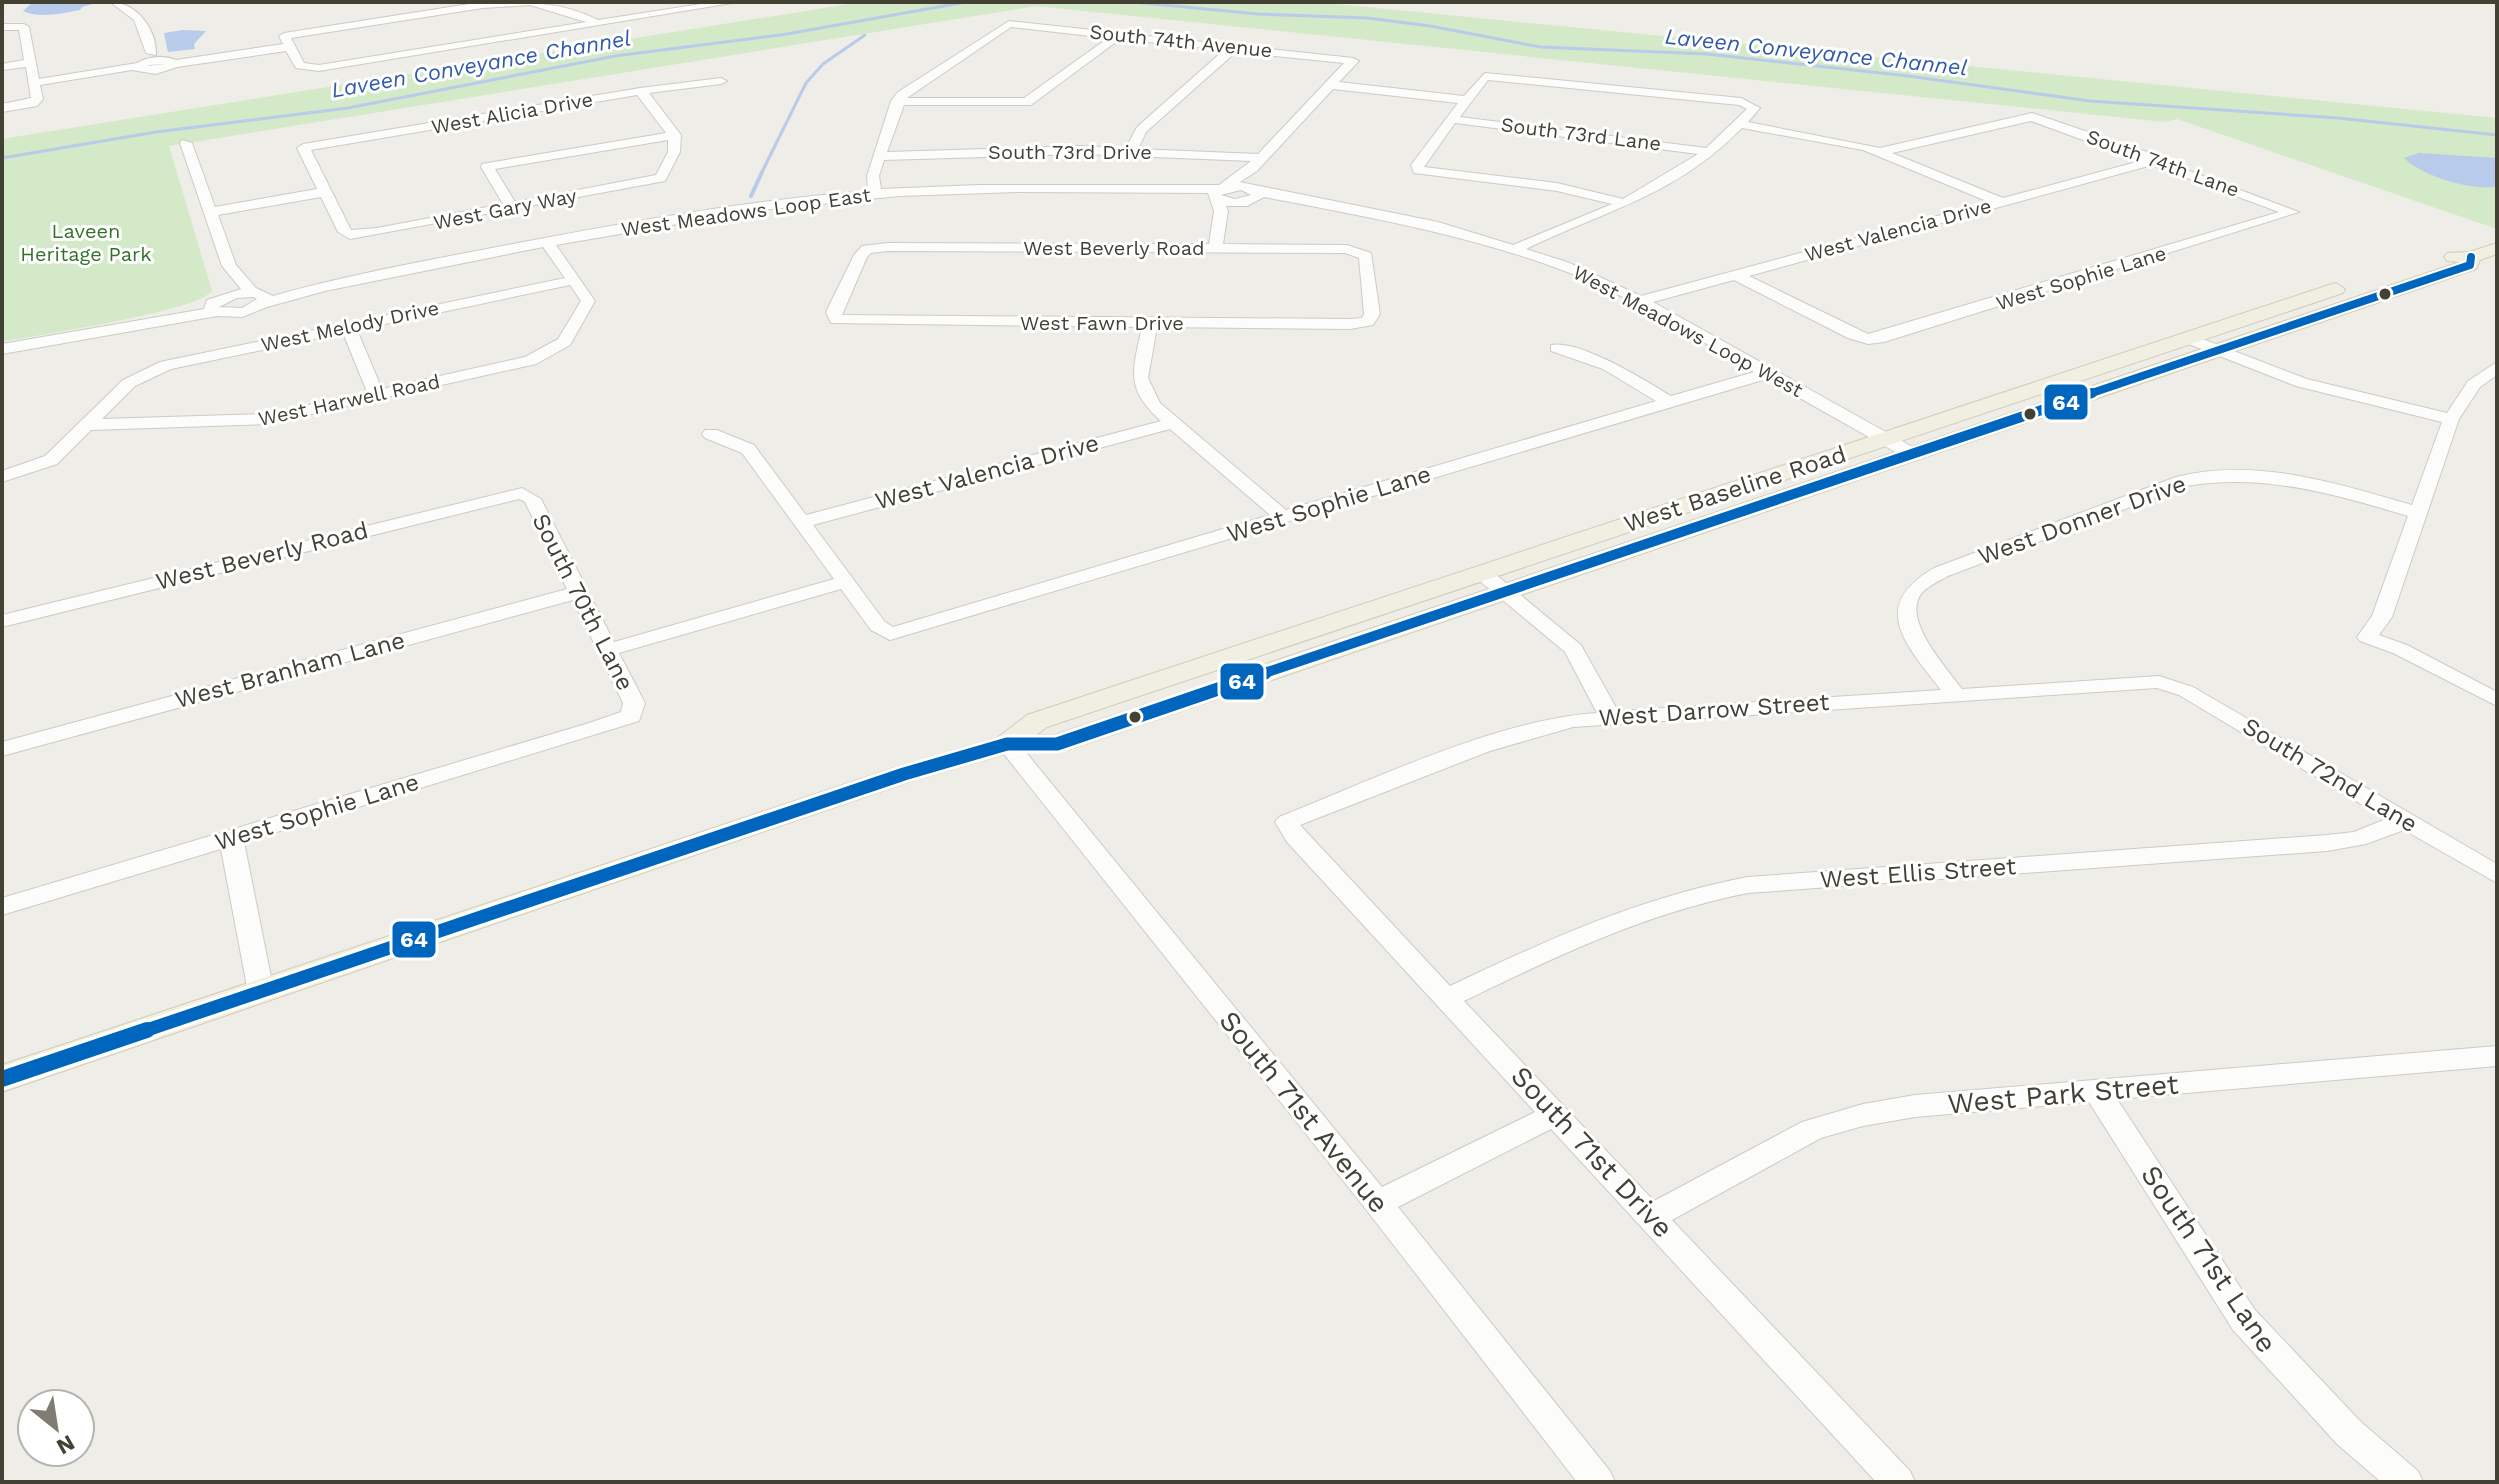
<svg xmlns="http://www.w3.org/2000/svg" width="2499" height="1484" font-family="'Work Sans',sans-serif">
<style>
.green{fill:#d4e9c7}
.water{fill:#b8cbeb}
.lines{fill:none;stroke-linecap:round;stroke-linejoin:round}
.stream-far1{stroke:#b8cbeb;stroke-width:3}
.stream{stroke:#b8cbeb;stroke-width:4}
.minor-casing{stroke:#cccbc5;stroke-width:2}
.major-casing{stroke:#d0ceb5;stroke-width:2}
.minor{fill:#fcfcfb;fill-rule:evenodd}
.major{fill:#f0efe2;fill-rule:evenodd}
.bus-1-far3-casing{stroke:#fff;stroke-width:12}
.bus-1-far2-casing{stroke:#fff;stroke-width:15}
.bus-1-far1-casing{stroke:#fff;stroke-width:19}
.bus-1-casing{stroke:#fff;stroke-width:22}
.bus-1-far3{stroke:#0065bd;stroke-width:8}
.bus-1-far2{stroke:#0065bd;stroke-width:10}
.bus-1-far1{stroke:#0065bd;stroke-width:13}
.bus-1{stroke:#0065bd;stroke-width:16}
.bus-dot{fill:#434134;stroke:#fff;stroke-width:3}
.labels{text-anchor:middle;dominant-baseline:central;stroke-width:6;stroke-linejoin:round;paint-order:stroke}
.far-street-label{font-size:20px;fill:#434134;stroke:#fff}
.far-park-label{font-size:20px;fill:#34722a;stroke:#fff}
.far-water-label{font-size:22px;font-style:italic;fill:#315baa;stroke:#fff}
.street-label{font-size:24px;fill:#434134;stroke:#fff}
.near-street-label{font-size:28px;fill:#434134;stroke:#fff}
.line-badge{stroke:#fff;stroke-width:3}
.badge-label{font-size:22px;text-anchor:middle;font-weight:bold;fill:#fff}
</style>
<rect width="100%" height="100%" fill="#eeede7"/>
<!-- green -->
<path class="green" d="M862,2H1316L2497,118V229L2177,119L2165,122L1036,6L169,146L212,291C195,312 37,335 2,342V139Z"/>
<!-- water -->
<g class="water">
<path d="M33,2H93L96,3L82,7L80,10C64,13 38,19 23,11Z"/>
<polygon points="183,30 206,31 194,44 195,49 168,52 164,33"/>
<path d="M2419,153L2497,158V187C2469,190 2424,177 2404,158Z"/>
</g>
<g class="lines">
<!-- stream-far1 -->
<g class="stream-far1">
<polyline points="1133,2 1258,14 1368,18 1430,26 1540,47 1707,54 1908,76 2090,101 2338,118 2497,135"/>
<polyline points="2,158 156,132 348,108 615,56 787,34 966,2"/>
<polyline points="761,174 806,83 823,64 865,35"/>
</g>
<!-- stream -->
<polyline class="stream" points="751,196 762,172"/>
<defs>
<g id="minor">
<path d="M110,2C137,2 157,30 156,55L146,53L134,20Z"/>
<path d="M482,2C523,2 561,1 598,20L714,2H738L319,71L296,68L286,51L177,67L156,74L132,70L40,85L43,99L37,106L2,112V104L31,98L26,67L2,70V64L24,60L19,30H2V24H24L29,27L39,79L137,63C148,56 164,55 176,60L283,44L279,36L284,33ZM530,5L586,22L319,65L304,63L291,38L483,8ZM165,64L147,66L149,65Z"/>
<path d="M1009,21L1353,58L1359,61L1339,82L1464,96L1485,73L1741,98L1760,108L1748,122L1880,148L2032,113L2162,157L2163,161L2299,212L1884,342L1868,344L1848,338L1734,280L1653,302L1918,450L1921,454L1918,458H1906L1766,379L890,640L871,630L841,589L619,653L645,703L639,721L244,842L274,992L270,999L261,1001L252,999L248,992L221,849L2,915V898L589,723L621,712L623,703L573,600L2,756V742L567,589L525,502L519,499L2,627V615L522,488L541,499L614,642L834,579L742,453L705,438L702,434L705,430H717L754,445L806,515L1161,421C1124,388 1133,370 1142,327L831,323L826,312L854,255L862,246L888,243L1209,244L1214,211L1208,193L1019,192L899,196L753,211L556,245L595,301L570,345L536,364L267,424L91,430L57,464L2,482V471L45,456L123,380L160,362L565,278L543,247L325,291L267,307L242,317L217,316L2,354V344L204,309L207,300L241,289L222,266L180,143L182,140L192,143L215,207L317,189L297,148L303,144L640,88L721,78L727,81L721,84L649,93L681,135L680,152L665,181L350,239L338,232L321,197L218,215L236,265L256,288L273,296C353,273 436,259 518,243C634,221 750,200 868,191L867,176L891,101L898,92ZM1011,27L1108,38L1024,98H907ZM1120,39L1224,50L1137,127L1126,148L1082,146L887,152L904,105H1031ZM1236,52L1344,63L1258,154L1138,149L1146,132ZM1488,80L1739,105L1747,109L1706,148L1460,117ZM1333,89L1458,103L1411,165L1414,173L1557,191L1612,204L1513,245L1438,222L1240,182L1257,171ZM637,95L666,133L482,164L481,167L503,204L377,228L351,230L311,150ZM2031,121L2140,161L2003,198L1892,153ZM1455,123L1698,154L1623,199L1557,183L1424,167ZM1742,128L1863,150L1989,202L1641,296L1567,262L1526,249C1609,209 1675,196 1742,128ZM668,140V152L656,175L515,202L495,169ZM1082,154L1251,161L1219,185H979L881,189L879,176L884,160ZM2152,165L2279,212L1868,334L1749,276ZM1241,190L1251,195L1235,199L1221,195ZM1264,197C1363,216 1460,233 1554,267C1625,292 1690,335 1754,372L1671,396C1646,381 1580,339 1551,345V351L1603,369L1656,401L1286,510L1160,403L1148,378L1157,327L1350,329L1373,325L1380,314L1371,253L1347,245L1223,244L1228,211L1226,206H1247ZM888,251L1345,253L1359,258L1364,314L1362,318L1350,319L842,315L867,257L871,253ZM570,285L581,301L558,339L525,357L382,389L357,330ZM253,297L257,299L242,308L219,307L237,298ZM343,333L367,392L267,414L102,419L135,386L171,369ZM1170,429L1270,515L893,627L885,622L813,525Z"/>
<path d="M2187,333L2307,379L2447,413L2468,381L2497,362V375L2480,387L2459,419L2392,617L2379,635L2407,645L2497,692V706L2393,653L2360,641L2357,637L2372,616L2408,516C2334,494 2264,473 2186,486L1948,576C1938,582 1922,588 1918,600C1908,626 1947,669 1962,689L2159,676L2193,687L2497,864V883L2404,830L2366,844L2327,851L1748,893C1646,913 1557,956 1464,1001L1654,1201L1802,1122L1863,1104L1915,1095L2497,1046V1066L2117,1099L2255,1310L2361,1422L2418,1471L2423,1482H2381L2337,1444L2233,1330L2089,1102L1915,1117L1863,1126L1821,1138L1672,1220L1910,1471L1915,1482H1876L1551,1129L1398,1207L1610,1471L1615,1482H1577L1368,1212L996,744L1007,737L1015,739L1382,1187L1535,1112L1287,842L1275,822L1279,817C1372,780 1499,719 1597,713L1565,652L1475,577L1472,573L1475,569H1489L1581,645L1618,711L1941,690C1906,645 1868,606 1934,568L2176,477C2256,457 2335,483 2412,505L2442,422L2296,386L2181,341L2179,338ZM2157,688L2179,695L2209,713L2386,819L2354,832L2327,835L1748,877C1641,897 1547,940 1450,986L1300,825L1490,751L1573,727Z"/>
</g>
<polygon id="major" points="2497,243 2497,254 2480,260 2476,269 1067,750 1008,753 914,780 2,1092 2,1065 894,768 997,738 1027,715 2329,285 2336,283 2345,289 2343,293 1047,727 1036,735 1055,735 2460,262 2447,261 2444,257 2447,253 2469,252"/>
</defs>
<!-- minor casing -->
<use href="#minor" class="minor-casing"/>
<!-- major casing -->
<use href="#major" class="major-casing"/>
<!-- minor -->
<use href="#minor" class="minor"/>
<!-- major -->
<use href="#major" class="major"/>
<defs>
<polyline id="bus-1-far3" points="2086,395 2470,265 2471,257"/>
<polyline id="bus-1-far2" points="1259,675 2092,393"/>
<polyline id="bus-1-far1" points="141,1032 904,774 1007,744 1057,744 1265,673"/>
<polyline id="bus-1" points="2,1079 147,1030"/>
</defs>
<!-- bus-1-far3 casing -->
<use href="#bus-1-far3" class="bus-1-far3-casing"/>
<!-- bus-1-far2 casing -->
<use href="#bus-1-far2" class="bus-1-far2-casing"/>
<!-- bus-1-far1 casing -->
<use href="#bus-1-far1" class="bus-1-far1-casing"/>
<!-- bus-1 casing -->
<use href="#bus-1" class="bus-1-casing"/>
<!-- bus-1-far3 -->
<use href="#bus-1-far3" class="bus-1-far3"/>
<!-- bus-1-far2 -->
<use href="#bus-1-far2" class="bus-1-far2"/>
<!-- bus-1-far1 -->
<use href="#bus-1-far1" class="bus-1-far1"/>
<!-- bus-1 -->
<use href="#bus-1" class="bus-1"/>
</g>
<!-- markers -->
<g class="bus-dot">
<circle cx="2385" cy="294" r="7"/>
<circle cx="2030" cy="414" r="7"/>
<circle cx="1135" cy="717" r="7"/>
</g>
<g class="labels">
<!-- far-street labels -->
<g class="far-street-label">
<text transform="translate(1181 41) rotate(6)">South 74th Avenue</text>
<text transform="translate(512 113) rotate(-10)">West Alicia Drive</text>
<text transform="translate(1581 134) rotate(7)">South 73rd Lane</text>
<text x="1070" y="152">South 73rd Drive</text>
<text transform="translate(2163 163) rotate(20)">South 74th Lane</text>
<text transform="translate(505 209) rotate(-11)">West Gary Way</text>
<text transform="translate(746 212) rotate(-8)">West Meadows Loop East</text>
<text transform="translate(1898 230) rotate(-15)">West Valencia Drive</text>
<text x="1114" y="248">West Beverly Road</text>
<text transform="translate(2081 278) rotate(-17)">West Sophie Lane</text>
<text x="1102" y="323">West Fawn Drive</text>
<text transform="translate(350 326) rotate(-12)">West Melody Drive</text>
<text transform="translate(1688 331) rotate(28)">West Meadows Loop West</text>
<text transform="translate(349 400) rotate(-12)">West Harwell Road</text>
</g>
<!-- far-park labels -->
<g class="far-park-label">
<text x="86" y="231">Laveen<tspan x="86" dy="23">Heritage Park</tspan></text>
</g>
<!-- far-water labels -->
<g class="far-water-label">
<text transform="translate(1816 52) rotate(6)">Laveen Conveyance Channel</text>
<text transform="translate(481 64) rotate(-10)">Laveen Conveyance Channel</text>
</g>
<!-- street labels -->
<g class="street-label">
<text transform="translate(987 472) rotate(-15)">West Valencia Drive</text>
<text transform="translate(1735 489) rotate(-18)">West Baseline Road</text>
<text transform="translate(1329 504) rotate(-17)">West Sophie Lane</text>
<text transform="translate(2082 520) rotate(-20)">West Donner Drive</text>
<text transform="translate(262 556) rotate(-14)">West Beverly Road</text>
<text transform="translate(583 602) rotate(63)">South 70th Lane</text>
<text transform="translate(290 670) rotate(-15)">West Branham Lane</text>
<text transform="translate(1714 710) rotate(-4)">West Darrow Street</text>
<text transform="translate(2330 775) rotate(31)">South 72nd Lane</text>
<text transform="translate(317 812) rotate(-17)">West Sophie Lane</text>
<text transform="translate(1918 873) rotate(-4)">West Ellis Street</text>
</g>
<!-- near-street labels -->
<g class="near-street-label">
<text transform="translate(2063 1094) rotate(-5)">West Park Street</text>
<text transform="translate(1304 1112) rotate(51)">South 71st Avenue</text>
<text transform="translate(1592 1152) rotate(47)">South 71st Drive</text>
<text transform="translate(2209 1259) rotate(56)">South 71st Lane</text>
</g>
</g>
<g class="line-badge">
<rect x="2043" y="383" width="46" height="38" rx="8" fill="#0065bd"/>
<rect x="1219" y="662" width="46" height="39" rx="8" fill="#0065bd"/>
<rect x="391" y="920" width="46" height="39" rx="8" fill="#0065bd"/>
</g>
<g class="badge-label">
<text x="2066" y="410">64</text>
<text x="1242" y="689">64</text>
<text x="414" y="947">64</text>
</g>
<!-- border -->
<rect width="2499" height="1484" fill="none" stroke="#434134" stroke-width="8"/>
<!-- north arrow -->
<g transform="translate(56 1428) rotate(150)"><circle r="38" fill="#ffffff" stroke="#b4b3ae" stroke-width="2"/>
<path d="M0-6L14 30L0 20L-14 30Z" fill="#7f7d73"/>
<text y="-12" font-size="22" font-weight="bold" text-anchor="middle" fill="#434134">N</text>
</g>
</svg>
